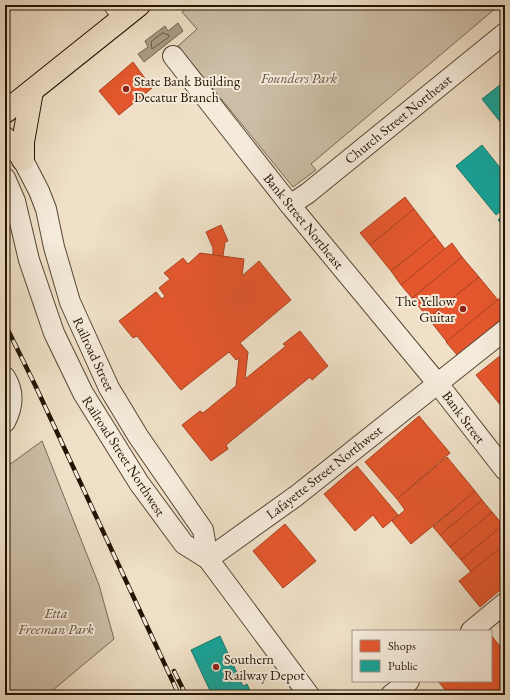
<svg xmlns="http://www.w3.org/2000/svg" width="510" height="700" font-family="'EB Garamond',serif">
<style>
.green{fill:#ccbda6;stroke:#786854}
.water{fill:#aa9a84;stroke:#746450}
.shops{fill:#e4572e;stroke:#aa4321}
.public{fill:#17a398;stroke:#1b786b}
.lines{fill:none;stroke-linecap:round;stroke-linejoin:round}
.shore{stroke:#675644;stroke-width:1}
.minor-casing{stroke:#574634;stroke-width:22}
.highway-casing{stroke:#241303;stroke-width:24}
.minor{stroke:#f5ebdb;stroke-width:20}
.highway{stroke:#efe0c7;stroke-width:22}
.rail-casing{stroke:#241303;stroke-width:4.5}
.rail{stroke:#f5ebdb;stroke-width:3;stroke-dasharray:9;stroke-linecap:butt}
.poi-dot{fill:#8f2418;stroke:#f5ebdb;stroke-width:1.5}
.labels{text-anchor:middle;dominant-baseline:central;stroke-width:4;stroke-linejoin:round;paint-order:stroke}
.park-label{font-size:14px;font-style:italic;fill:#5f4e3c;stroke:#f5ebdb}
.poi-label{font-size:14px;fill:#241303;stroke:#f5ebdb;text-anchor:start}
.street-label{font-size:14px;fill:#241303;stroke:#f5ebdb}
</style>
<rect width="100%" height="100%" fill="#efe0c7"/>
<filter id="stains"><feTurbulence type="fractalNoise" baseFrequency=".005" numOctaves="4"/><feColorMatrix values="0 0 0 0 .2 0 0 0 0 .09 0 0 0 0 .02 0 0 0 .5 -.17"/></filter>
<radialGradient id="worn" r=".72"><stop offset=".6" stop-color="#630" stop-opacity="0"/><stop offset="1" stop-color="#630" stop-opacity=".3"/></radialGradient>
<!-- green -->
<g class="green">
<polygon points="190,5 493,5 496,8 311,164 316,170 293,187 178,46 197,29 182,12"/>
<polygon points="42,441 99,585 114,639 47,695 5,695 5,468"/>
</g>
<!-- water -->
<polygon class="water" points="178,23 183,31 144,62 138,54 148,47 145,41 165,26 168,31"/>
<!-- shops -->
<g class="shops">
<polygon points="133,62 152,88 119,115 99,91"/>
<polygon points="405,197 414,209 370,245 360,233"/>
<polygon points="414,209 435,236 391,271 370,245"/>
<polygon points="221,225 228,241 225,242 223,256 213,255 213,248 206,232"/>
<polygon points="435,236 445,249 401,285 391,271"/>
<polygon points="452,243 462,257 412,298 401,285"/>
<polygon points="200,253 244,259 242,276 259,261 291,300 240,343 248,352 245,379 286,346 283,344 300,331 328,366 312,380 310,377 226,445 228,449 211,461 182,425 200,411 203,413 236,386 239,358 236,360 229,352 181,390 137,336 133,338 119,321 156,292 162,299 165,296 159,288 170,279 164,273 183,258 188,264"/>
<polygon points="462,257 479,277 428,318 412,298"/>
<polygon points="479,277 498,300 447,342 428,318"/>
<polygon points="505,294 505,317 458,356 446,342"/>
<polygon points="505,352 505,396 498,402 476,375"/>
<polygon points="505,396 505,411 498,402"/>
<polygon points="419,416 450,453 397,499 365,462"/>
<polygon points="447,457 475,491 411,544 392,521 405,510 397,499"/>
<polygon points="357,466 398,515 383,528 373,515 355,531 324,494"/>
<polygon points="475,491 482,500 440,535 433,527"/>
<polygon points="482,500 492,512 450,547 440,535"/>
<polygon points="492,512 503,525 461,560 450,547"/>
<polygon points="285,524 316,561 283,588 253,551"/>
<polygon points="503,525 505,527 505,544 471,572 461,560"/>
<polygon points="505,544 505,586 480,607 459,581"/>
<polygon points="492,636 505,653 505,695 449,695 438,681 491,681"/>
</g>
<!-- public -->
<g class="public">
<polygon points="505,81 505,128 482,99"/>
<polygon points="482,145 505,174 505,208 496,215 456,166"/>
<polygon points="505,214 505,228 498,220"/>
<polygon points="220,636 243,686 247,684 252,695 212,695 191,650"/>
</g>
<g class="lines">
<!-- shore -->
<polygon class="shore" points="163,33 169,35 169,37 152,49 151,42"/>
<defs>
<g id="minor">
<polyline points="114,5 124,17"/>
<polyline points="173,56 290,205 438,384 505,470"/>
<polyline points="5,137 23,160 39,191 46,209 54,247 70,302 109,388 138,436 203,530 208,559"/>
<polyline points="5,178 15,201 29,260 54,333 83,393 139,483 184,544 208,559 309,695"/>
<polyline points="290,205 308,193 505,33"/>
<path d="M5,377C15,393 13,407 5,422"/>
<polyline points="208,559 296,496 505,330"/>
<polyline points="471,631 505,603"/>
<polyline points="391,695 409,681"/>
</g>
<g id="highway">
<polyline points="5,112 139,5"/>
<polyline points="23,160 23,142 32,91"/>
</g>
</defs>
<!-- minor casing -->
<use href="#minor" class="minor-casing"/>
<!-- highway casing -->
<use href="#highway" class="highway-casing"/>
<!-- minor -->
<use href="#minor" class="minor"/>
<!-- highway -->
<use href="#highway" class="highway"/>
<defs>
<g id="rail">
<polyline points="5,324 36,387 179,695"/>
<polyline points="174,671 186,695"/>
</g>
</defs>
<!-- rail casing -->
<use href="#rail" class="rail-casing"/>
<!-- rail -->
<use href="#rail" class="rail"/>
</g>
<!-- markers -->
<g class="poi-dot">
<circle cx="126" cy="89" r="4"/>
<circle cx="463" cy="309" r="4"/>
<circle cx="216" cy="667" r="4"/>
</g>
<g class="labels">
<!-- park labels -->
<g class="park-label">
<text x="299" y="78">Founders Park</text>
<text x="56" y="613">Etta<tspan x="56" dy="16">Freeman Park</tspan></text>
</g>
<!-- poi labels -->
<g class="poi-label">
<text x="134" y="81">State Bank Building<tspan x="134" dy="16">Decatur Branch</tspan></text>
<text x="455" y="301" text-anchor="end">The Yellow<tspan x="455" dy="16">Guitar</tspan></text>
<text x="224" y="659">Southern<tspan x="224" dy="16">Railway Depot</tspan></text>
</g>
<!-- street labels -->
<g class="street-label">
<text transform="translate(398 119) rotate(-39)">Church Street Northeast</text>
<text transform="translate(304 221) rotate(51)">Bank Street Northeast</text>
<text transform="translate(94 354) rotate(65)">Railroad Street</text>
<text transform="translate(464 417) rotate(53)">Bank Street</text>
<text transform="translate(124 456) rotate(57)">Railroad Street Northwest</text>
<text transform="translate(324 472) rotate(-38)">Lafayette Street Northwest</text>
</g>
</g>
<!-- margin -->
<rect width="510" height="700" fill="none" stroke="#efe0c7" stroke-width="20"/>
<rect x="6" y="6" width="498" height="688" fill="none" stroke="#241303" stroke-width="2"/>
<rect x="10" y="10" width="490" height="680" fill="none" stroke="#241303"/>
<!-- legend -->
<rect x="352" y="630" width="140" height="52" fill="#f5ebdb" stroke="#a19585"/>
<rect x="360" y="640" width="20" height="12" fill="#e4572e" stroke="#a19585"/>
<text x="388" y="650" font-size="12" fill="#241303">Shops</text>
<rect x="360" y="660" width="20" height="12" fill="#17a398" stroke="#a19585"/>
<text x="388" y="670" font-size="12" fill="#241303">Public</text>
<rect width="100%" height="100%" filter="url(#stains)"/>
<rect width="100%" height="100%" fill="url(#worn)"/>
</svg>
